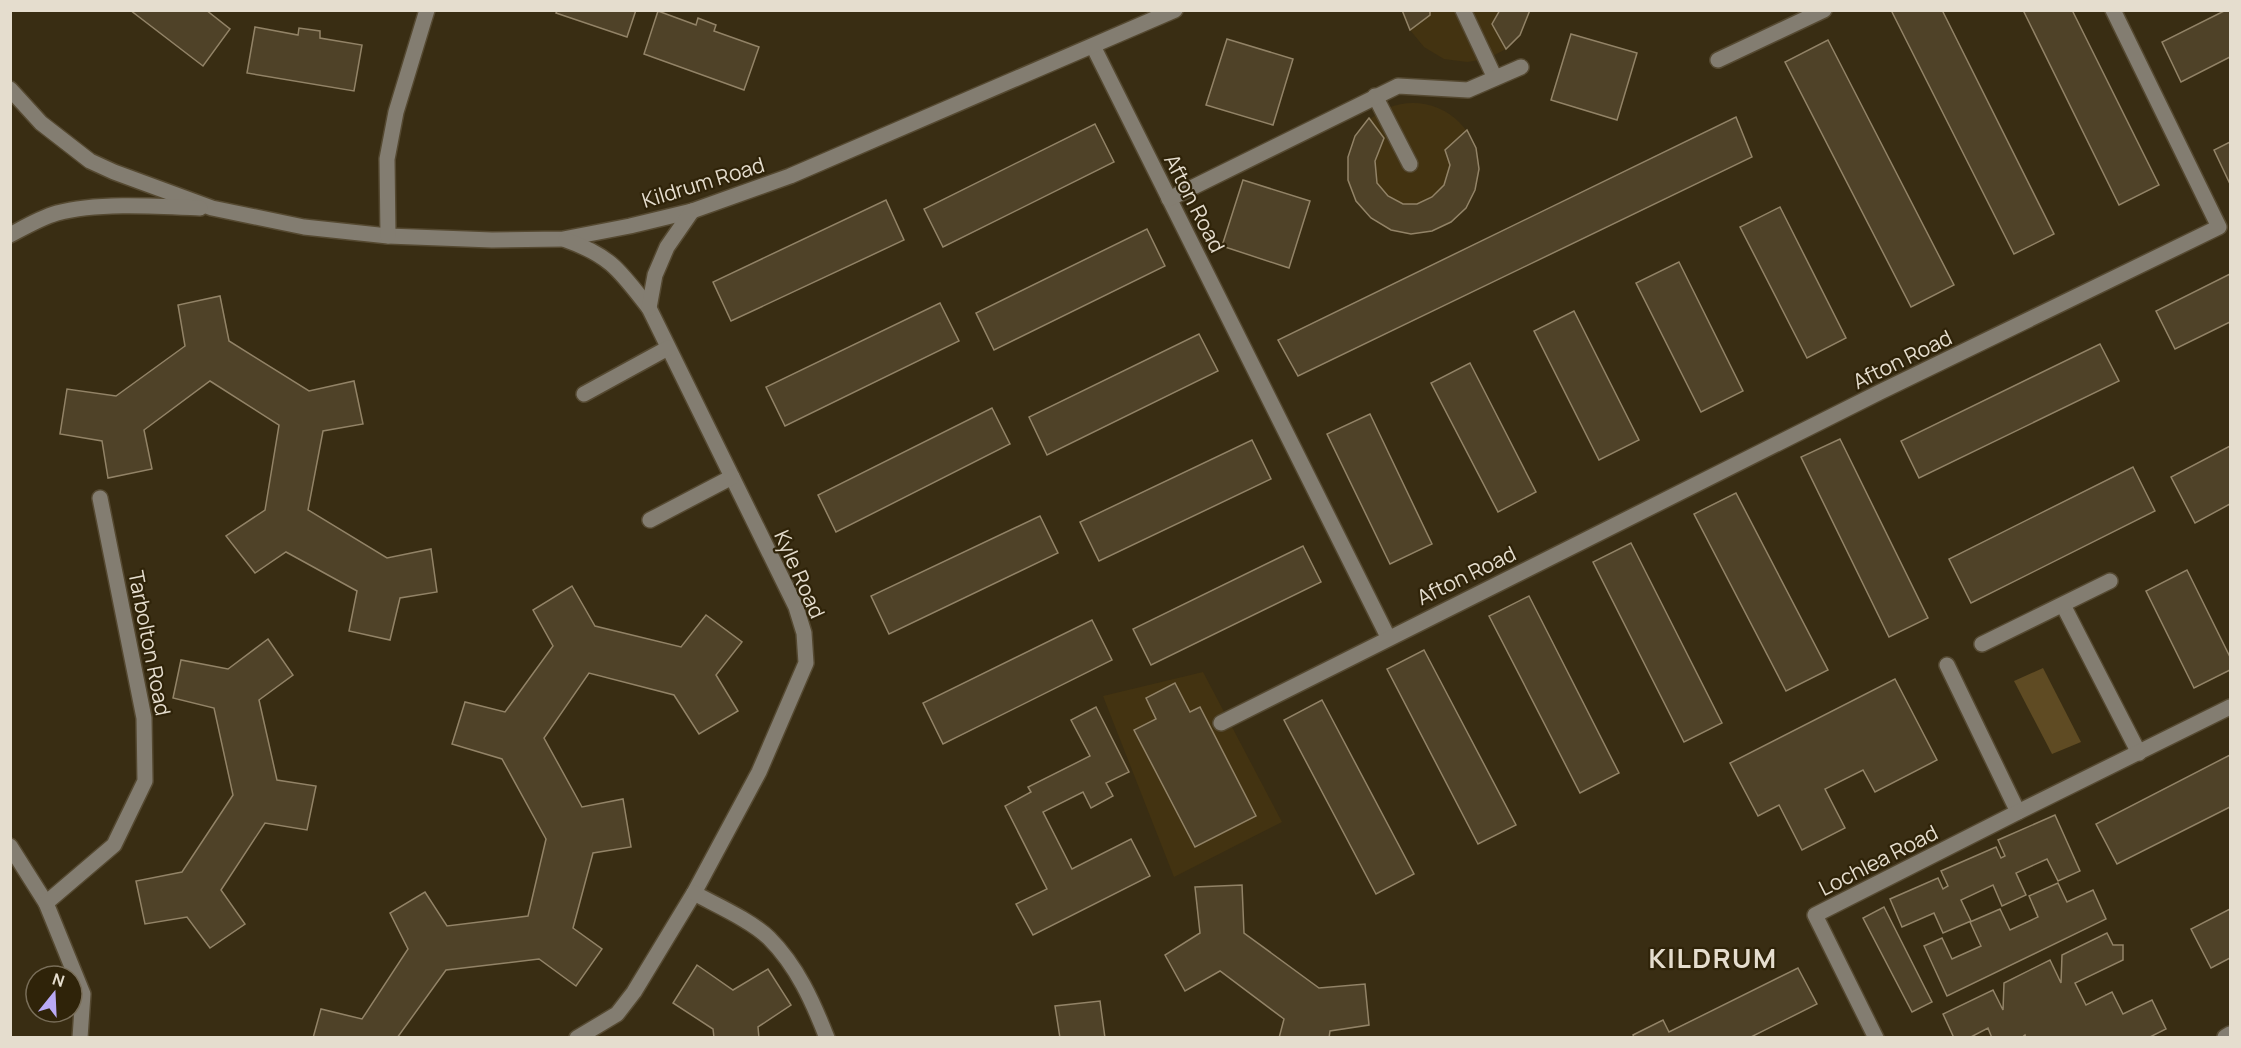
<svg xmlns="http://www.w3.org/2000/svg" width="2241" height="1048" font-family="Manrope,sans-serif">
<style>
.built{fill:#433311}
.green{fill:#5f4b23}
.building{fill:#4f4228;stroke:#928367;stroke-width:1.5}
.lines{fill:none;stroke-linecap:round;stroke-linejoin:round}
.minor-casing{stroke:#554931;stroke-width:18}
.minor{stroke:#837d71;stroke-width:15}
.labels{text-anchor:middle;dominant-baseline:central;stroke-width:4.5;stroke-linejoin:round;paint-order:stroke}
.street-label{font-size:21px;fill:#e5ddce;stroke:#2f2309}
.district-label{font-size:27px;font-weight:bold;letter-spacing:1.5px;fill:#e5ddce;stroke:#2f2309}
</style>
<rect width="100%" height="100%" fill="#392d13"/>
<!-- built -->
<g class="built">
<polygon points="1402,11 1530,11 1520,35 1506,49 1487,59 1467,62 1444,59 1424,47 1410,30"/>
<circle cx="1413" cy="168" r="65"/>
<polygon points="1203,672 1282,822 1174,877 1103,696"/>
</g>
<!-- green -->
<polygon class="green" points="2043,668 2081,742 2052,754 2014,681"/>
<!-- building -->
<g class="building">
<polygon points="130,10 206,10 230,29 203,66"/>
<polygon points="557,10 636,10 627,37 556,13"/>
<polygon points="1402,10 1430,10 1430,15 1410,30"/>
<polygon points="1530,10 1520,35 1506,49 1492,24 1500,10"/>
<polygon points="1895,10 1942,10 2054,234 2014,254 1892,12"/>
<polygon points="2023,10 2072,10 2159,185 2119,205"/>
<polygon points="2226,10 2230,10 2230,57 2181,82 2162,42"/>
<polygon points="658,11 696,25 698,18 716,25 714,31 759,47 744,90 644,54"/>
<polygon points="255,27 298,35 299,28 320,31 320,38 362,45 354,91 247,73"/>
<polygon points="1571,34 1637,53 1617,120 1551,100"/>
<polygon points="1227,39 1293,59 1273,125 1206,105"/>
<polygon points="1828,40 1954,285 1911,307 1785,62"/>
<polygon points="1736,117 1752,157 1298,376 1278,340"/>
<polygon points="1369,118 1384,138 1375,161 1377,183 1388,196 1403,204 1417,204 1432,197 1444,185 1450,165 1445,150 1467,130 1476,148 1479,169 1475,190 1466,208 1451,222 1432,231 1411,234 1391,230 1371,218 1356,201 1348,180 1348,157 1355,136"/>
<polygon points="1095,124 1114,162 943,247 924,209"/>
<polygon points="2230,142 2230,184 2214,150"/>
<polygon points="1243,180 1310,201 1289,268 1222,246"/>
<polygon points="886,200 904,240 731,321 713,282"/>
<polygon points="1780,207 1846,338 1807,358 1740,227"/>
<polygon points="1147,229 1165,266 994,350 976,313"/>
<polygon points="1679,262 1743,391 1701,412 1636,283"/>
<polygon points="2230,274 2230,322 2175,349 2156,311"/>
<polygon points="220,296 229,341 309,391 354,381 363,424 323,431 308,510 387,558 431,549 437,592 400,598 390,640 349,631 357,591 286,552 255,573 226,536 265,510 279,425 210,381 144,430 152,469 108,478 102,441 60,434 67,389 116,396 185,346 178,305"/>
<polygon points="940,303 959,341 785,426 766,387"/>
<polygon points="1574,311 1639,440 1599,460 1534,331"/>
<polygon points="1199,334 1218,371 1047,455 1029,417"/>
<polygon points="2100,344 2119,381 1919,478 1901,441"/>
<polygon points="1470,363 1536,492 1498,512 1431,383"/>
<polygon points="992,408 1010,444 836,532 818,495"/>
<polygon points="1370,414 1432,544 1390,564 1327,434"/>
<polygon points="1840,439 1928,618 1889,637 1801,457"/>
<polygon points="1252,440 1271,479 1099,561 1080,522"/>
<polygon points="2230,446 2230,504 2195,523 2171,477"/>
<polygon points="2133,467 2155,511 1971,603 1949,559"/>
<polygon points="1736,493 1828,670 1786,691 1694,514"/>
<polygon points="1040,516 1058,553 889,634 871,596"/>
<polygon points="1631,543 1722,723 1684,742 1593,562"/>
<polygon points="1303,546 1321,582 1151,665 1133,629"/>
<polygon points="2187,570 2230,657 2230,670 2194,688 2146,591"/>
<polygon points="572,586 595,626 681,647 706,615 742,642 716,675 738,711 699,734 674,695 589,673 544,738 582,807 623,799 631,847 593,853 573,928 602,949 576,986 539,959 446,970 397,1038 313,1038 321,1009 362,1019 408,949 390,913 425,892 447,926 528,916 546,839 502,759 452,744 465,702 505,712 553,646 533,610"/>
<polygon points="1529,596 1619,773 1580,793 1489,616"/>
<polygon points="1092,620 1112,660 943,744 923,703"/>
<polygon points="268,639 293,675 259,700 277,780 316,786 307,830 265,823 221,890 245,924 210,948 187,917 145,924 136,881 182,872 233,795 214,708 173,698 181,660 228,669"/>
<polygon points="1424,650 1516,825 1478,844 1387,669"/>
<polygon points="1895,679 1937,760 1875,792 1863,770 1825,789 1845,828 1802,850 1779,805 1758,816 1730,763"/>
<polygon points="1175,683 1190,712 1200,707 1256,816 1195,847 1134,730 1156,719 1146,698"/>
<polygon points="1322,700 1414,874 1376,894 1284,720"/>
<polygon points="1096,707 1129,772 1106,783 1113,796 1091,808 1083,792 1043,812 1072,869 1131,839 1150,876 1033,935 1016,904 1047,889 1005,806 1031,792 1028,787 1090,756 1071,720"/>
<polygon points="2230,755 2230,807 2117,864 2096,824"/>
<polygon points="2055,815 2080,871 2058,881 2047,859 2016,873 2026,895 2002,906 1993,885 1961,900 1971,921 1943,933 1934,913 1902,927 1890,899 1938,878 1943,889 1948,886 1941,871 1996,847 2001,858 2005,856 1998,840"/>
<polygon points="2058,883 2067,902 2093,890 2106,919 1947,996 1924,946 1942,938 1952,959 1981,946 1970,922 2000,909 2010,930 2038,917 2029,896"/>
<polygon points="1242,885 1244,933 1319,988 1365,984 1369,1025 1330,1031 1329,1038 1279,1038 1284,1019 1220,971 1185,991 1165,955 1200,933 1195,887"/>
<polygon points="1884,907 1932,1002 1912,1012 1863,918"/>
<polygon points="2230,909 2230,958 2211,968 2191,929"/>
<polygon points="2107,933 2113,945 2123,945 2123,960 2075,983 2086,1005 2112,992 2123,1014 2152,1000 2166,1029 2148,1038 2026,1038 2025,1035 2021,1038 1992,1038 1988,1028 1969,1038 1954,1038 1943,1014 1993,990 2003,1010 2004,983 2050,960 2061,983 2062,955"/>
<polygon points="697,965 733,990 768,969 791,1005 758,1027 759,1038 714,1038 713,1029 673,1003"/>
<polygon points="1798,968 1817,1004 1749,1038 1634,1038 1633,1035 1663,1020 1669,1032"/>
<polygon points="1100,1001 1105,1038 1060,1038 1055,1006"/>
</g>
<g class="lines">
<defs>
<g id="minor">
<polyline points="1463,10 1495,78"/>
<polyline points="1093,46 1388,637"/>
<polyline points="1718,60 1824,10"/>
<polyline points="10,89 41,123 90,161 114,172 212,208 304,227 388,236 492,240 563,239 630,226 692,211 790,176 1175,10"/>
<polyline points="1375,96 1410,164"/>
<polyline points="1169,199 1398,86 1468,90 1521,67"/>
<path d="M10,235C25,227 40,218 57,213C97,202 158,206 200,208"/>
<polyline points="388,236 387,159 396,112 427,10"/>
<path d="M566,240C611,256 620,271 649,308L796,607L804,633L806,663L759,772L694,893L634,992L617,1014L577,1038"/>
<polyline points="649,308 655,275 667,247 692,211"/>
<polyline points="584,394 668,348"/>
<polyline points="650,520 732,477"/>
<polyline points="2063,605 2139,753"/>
<polyline points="1982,644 2110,581"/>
<polyline points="1947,665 2018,812"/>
<polyline points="1221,723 1880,392 2219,227 2113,10"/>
<polyline points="10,846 46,903 83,994 80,1038"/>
<path d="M694,893C716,905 752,921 769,938C797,966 813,1002 827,1038"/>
<polyline points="46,903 114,845 145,781 144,718 100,498"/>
<polyline points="2225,1037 2230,1034"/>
<polyline points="1876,1038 1815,915 2018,812 2230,707"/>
</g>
</defs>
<!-- minor casing -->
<use href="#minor" class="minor-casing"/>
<!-- minor -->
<use href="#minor" class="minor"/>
</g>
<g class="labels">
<!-- street labels -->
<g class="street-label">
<text transform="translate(703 182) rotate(-17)">Kildrum Road</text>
<text transform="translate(1195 203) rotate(63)">Afton Road</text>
<text transform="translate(1902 359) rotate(-26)">Afton Road</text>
<text transform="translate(800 574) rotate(66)">Kyle Road</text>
<text transform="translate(1466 575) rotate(-26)">Afton Road</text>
<text transform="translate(150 643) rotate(79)">Tarbolton Road</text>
<text transform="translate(1878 860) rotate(-27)">Lochlea Road</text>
</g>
<!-- district labels -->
<g class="district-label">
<text x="1713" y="957">KILDRUM</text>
</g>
</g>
<!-- border -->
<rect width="2241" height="1048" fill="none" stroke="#e5ddce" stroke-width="24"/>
<!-- north arrow -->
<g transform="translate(54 994) rotate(18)"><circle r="28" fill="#2f2309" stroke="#786d58" stroke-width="1.5"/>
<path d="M0-4.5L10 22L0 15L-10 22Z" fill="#baaaf6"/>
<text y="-9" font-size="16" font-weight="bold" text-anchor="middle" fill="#e5ddce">N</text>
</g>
</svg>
